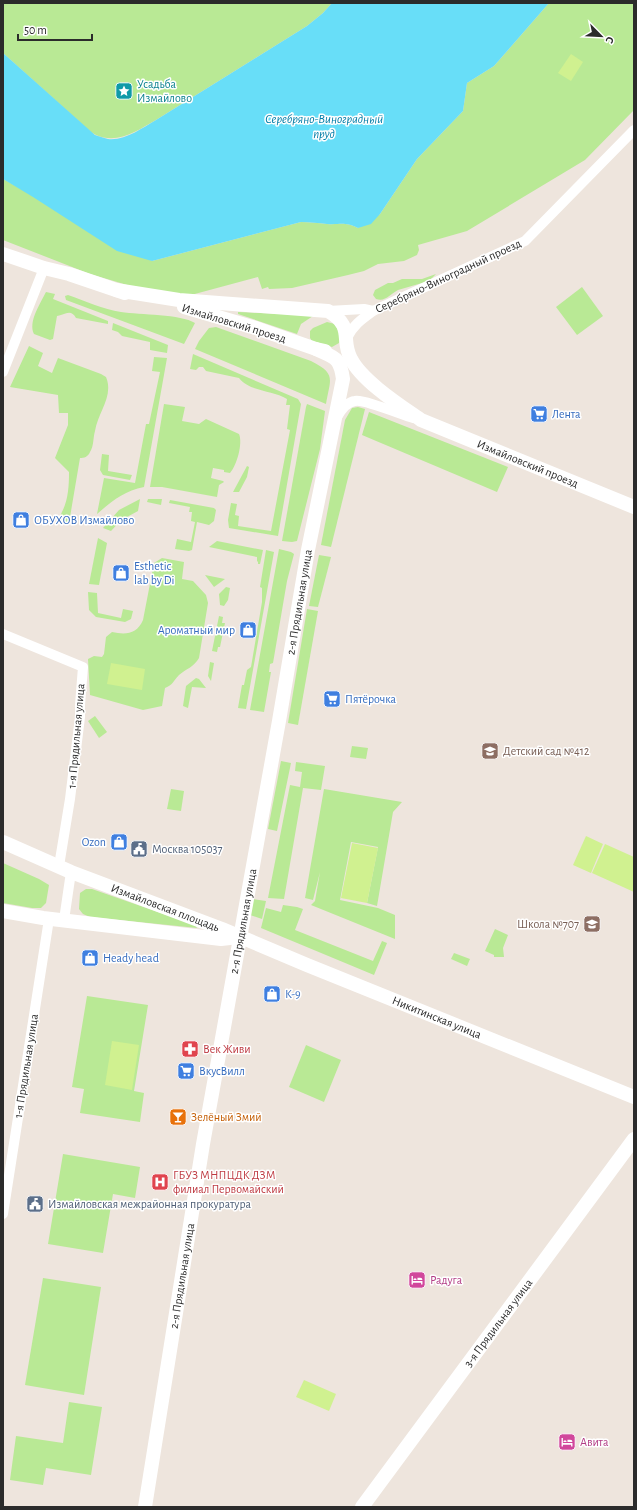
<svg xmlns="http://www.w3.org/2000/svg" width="637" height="1510" font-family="'Alegreya Sans',sans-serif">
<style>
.green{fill:#b9e995}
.pitch{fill:#d0f190}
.water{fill:#68def8}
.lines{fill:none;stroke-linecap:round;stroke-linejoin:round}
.street{stroke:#fff;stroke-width:10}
.secondary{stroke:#fff;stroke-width:14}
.labels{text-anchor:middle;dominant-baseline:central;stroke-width:3;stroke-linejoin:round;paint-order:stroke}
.culture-label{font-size:12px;fill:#0d838f;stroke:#fff;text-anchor:start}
.street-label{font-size:12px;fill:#2b2b2b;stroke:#fff}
.shop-label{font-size:12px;fill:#366cbe;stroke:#fff;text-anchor:start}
.education-label{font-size:12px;fill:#785e54;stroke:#fff;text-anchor:start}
.service-label{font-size:12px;fill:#4e5e75;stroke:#fff;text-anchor:start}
.health-label{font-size:12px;fill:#be3a42;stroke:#fff;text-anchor:start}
.food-label{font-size:12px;fill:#c56008;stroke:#fff;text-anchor:start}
.hotel-label{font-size:12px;fill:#b23c85;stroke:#fff;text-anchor:start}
.water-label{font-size:13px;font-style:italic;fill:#037ea8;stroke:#fff}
</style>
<rect width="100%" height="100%" fill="#eee5dd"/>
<!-- green -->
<g class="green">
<path d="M3,3H332L323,13L307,26L156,120C138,130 118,145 96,135C92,133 87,129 83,125L3,53Z"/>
<path d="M549,3H634V110L585,160L467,231L418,245L419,250L417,255L404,261L378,264L364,271L348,275L292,288L269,289L268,287L262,289L258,277L191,295L151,292L90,274L3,240V179L152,261L301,222C310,222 318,223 327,224C341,225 343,221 358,228L380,214L417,159L463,111L467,83L494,66Z"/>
<path d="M436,274L429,281L398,290C390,294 386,302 376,299L373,295L375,290L388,283H393L402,279H422Z"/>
<polygon points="582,287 603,316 577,335 556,307"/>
<path d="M46,292L55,294L53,299L108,321V324L76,318C71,308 64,315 57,316L53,339L50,340L34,334C28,322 40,304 46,292Z"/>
<path d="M68,295C85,301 103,309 121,312C140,315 181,314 195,323L184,344L66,300L65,296Z"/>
<polygon points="238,312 306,315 313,316 301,324 297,334 238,314"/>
<polygon points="327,322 335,324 341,336 339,343 332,347 312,341 310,338 310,331 313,328"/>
<polygon points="113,323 168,345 167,353 150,350 150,342 122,336 118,332 112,330"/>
<path d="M216,327L311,361C337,374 330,379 326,404L195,349L199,341L209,328Z"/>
<path d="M29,346L43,353L38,366L52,373L58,358L101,374L106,377C114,396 98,412 95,431C93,437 94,446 90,452C88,457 84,458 80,458L69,523L58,519C68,504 69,489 69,472L55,458L68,425V413H59L58,395L10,387Z"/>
<path d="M193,354L298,399L301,404L278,536L229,528L228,520L231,503L237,504L235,515L239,516L238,526L271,531L290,430L287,429L290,405H286L287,399C272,390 250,392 239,378L206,371L203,367H199L196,370L190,369Z"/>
<path d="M154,357L167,358L144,487C124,491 112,501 97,514L104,478L135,483L146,424H149L160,372L152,371Z"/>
<path d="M164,404L185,407L182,421L199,424L206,419L239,434C243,443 237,465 230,473L224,472V470L213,468L211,478L223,481L224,482L219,485L217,497L162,487H150Z"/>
<polygon points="307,404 325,411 320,449 297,541 292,542 282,541 306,407"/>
<polygon points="358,407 365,409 331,547 321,545 345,420 352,408"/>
<polygon points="369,412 508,467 497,492 362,435"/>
<polygon points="102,454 109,455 108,471 132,475 130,480 103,475 100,470"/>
<polygon points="247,466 249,467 247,477 239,492 233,492"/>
<polygon points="140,499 138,511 127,517 124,517 111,531 103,528 119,510"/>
<polygon points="148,499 162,499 161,505 147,502"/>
<polygon points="170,500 214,508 216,510 214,521 209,525 197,522 192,550 189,551 175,549 177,539 191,542 195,522 191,521 192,512 189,512 190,507 169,503"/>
<polygon points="98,538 107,543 99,585 89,584"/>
<polygon points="217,541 263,550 260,564 258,564 258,562 257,561 257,557 209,547"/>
<polygon points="279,549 291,552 294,554 287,581 273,663 270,664 269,672 271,672 264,712 250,710"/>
<polygon points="266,550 274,552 246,709 238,708 242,685 244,685 247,670 251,667 262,602 262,588 260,587"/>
<polygon points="319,555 331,557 318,607 309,606"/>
<path d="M162,558L184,562L182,579L193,581L206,595L208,603L199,658C194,667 186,669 179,675C173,681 173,685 165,688L162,706L143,710L90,695L88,659L94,656L102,657L104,654L106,637L112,632C126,635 137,634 143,620L154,563Z"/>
<polygon points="205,575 225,579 214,587"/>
<polygon points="226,587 230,588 228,600 224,606 220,605 219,594"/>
<polygon points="88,592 97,593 98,613 121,618 123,609 133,611 131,619 125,622 96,617 89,610"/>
<polygon points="307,609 318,611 298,725 288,723"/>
<polygon points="219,616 223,617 222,623 225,623 220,647 218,647 217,652 212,651"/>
<polygon points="210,662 214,663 211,681 208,676"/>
<polygon points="196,678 199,679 206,688 192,687 188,708 183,706 186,686"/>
<polygon points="95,716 107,732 99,738 88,721"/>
<polygon points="352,746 368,748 366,759 350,757"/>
<polygon points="281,761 291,763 277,831 268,829"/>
<polygon points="296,762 325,766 321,790 303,788 284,899 268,898 290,785 300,787 302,772 295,771"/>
<polygon points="171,789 184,791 181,811 167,809"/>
<polygon points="324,789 402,802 393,812 377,906 367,903 378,847 351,842 340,900 378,908 395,915 395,939 311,905 315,901 320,872 313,900 305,898"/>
<polygon points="3,863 39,879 49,885 46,903 41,908 32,908 3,903"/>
<polygon points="86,889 92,889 195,925 197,928 90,917 83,914 79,909 80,893"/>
<polygon points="253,899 266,901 262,919 250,915"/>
<polygon points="283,905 297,907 303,909 295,930 373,961 382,941 387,943 374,975 261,928 266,908 281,912"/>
<polygon points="495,929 508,935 503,948 504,957 494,957 494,955 485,951"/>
<polygon points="454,953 470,959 467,966 451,959"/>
<polygon points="87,996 148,1005 134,1091 144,1093 140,1122 80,1113 84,1089 72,1087"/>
<polygon points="306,1045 341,1060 324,1102 289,1087"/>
<polygon points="63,1154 140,1167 135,1198 113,1194 103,1253 48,1244"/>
<polygon points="43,1278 101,1287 84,1395 25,1385"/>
<polygon points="69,1402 102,1407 91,1475 46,1468 43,1485 10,1480 16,1436 63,1443"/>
</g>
<!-- pitch -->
<g class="pitch">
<polygon points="571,54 583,62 571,81 558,73"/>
<polygon points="111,663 145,669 142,690 107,684"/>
<polygon points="586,836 603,844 591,873 573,865"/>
<polygon points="352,843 378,848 367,903 341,898"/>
<polygon points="605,844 634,857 634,892 592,873"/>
<polygon points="112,1041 139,1045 132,1090 105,1085"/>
<polygon points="304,1380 336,1394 329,1411 296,1397"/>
</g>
<!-- water -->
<path class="water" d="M332,3H549L494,66L467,83L463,111L417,159L380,214L371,224L358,228C343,221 341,225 327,224C318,223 310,222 301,222L152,261L117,251L33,197L3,179V53L95,135C99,136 103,138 108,139C125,141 142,128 156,120L307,26L323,13Z"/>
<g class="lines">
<!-- street -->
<g class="street">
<polyline points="328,311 364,309 373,311"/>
<path d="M347,338C353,325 362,319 373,311L525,241L634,130"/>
<polyline points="3,372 44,268"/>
<path d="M337,417C341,410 347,402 355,401C364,399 402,415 413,418"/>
<polyline points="3,634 83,667 80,705 80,717 70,799 59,866"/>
<polyline points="64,920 71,872"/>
<polyline points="3,1214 49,919"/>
</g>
<!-- secondary -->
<g class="secondary">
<polyline points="3,254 44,268 69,274 125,293"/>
<path id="s1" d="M116,290L179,300L328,311C355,327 340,339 351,359C362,381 401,406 421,420L634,507"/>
<polyline points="184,307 256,328 316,349 325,351"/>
<path id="s2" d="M3,842L71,872L222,929L307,965L634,1097"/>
<polyline points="3,911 43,918 221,939 239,937"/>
<path id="s3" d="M145,1507L203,1144L279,721L308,550L343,379C340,357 335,358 316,349"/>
<path id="s4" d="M362,1507L634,1139"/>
</g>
</g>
<!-- icons -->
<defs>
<symbol id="sight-square" viewBox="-11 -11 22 22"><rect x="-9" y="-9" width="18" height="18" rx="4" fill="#0f9aa8" stroke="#fff"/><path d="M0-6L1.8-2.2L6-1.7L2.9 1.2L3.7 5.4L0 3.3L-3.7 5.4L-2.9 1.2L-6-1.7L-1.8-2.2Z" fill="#fff"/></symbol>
<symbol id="supermarket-square" viewBox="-11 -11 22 22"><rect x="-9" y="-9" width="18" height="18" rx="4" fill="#3f7fe0" stroke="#fff"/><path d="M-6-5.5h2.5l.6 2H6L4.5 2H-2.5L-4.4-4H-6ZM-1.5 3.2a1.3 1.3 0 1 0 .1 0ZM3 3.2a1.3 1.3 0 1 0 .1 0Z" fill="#fff"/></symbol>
<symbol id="shop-square" viewBox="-11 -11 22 22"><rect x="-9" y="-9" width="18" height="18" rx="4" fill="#3f7fe0" stroke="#fff"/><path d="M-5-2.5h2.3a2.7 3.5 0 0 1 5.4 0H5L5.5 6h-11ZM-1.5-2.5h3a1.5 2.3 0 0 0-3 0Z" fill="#fff"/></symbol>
<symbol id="school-square" viewBox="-11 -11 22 22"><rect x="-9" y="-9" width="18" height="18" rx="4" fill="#8d6e63" stroke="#fff"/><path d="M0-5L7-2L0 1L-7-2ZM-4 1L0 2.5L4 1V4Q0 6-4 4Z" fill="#fff"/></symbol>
<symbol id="civic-square" viewBox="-11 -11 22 22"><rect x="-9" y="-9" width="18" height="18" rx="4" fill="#5c6f8a" stroke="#fff"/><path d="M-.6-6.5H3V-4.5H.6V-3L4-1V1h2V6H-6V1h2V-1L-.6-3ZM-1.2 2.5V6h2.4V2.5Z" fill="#fff"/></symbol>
<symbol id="pharmacy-square" viewBox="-11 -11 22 22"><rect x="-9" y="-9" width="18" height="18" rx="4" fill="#e0444e" stroke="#fff"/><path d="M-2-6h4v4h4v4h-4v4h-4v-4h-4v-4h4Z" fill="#fff"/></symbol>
<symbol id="bar-square" viewBox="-11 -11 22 22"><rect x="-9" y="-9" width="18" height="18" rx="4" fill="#e8710a" stroke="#fff"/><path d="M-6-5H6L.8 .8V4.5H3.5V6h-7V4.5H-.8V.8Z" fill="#fff"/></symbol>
<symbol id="hospital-square" viewBox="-11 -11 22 22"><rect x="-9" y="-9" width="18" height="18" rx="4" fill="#e0444e" stroke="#fff"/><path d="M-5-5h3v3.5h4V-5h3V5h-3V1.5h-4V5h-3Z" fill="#fff"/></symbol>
<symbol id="hotel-square" viewBox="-11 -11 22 22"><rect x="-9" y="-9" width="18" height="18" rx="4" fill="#d1479c" stroke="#fff"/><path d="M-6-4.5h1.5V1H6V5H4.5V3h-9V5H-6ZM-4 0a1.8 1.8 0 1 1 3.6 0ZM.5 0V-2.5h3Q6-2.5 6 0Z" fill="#fff"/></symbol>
</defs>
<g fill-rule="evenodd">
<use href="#sight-square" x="114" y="81" width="20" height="20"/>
<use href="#supermarket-square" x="529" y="404" width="20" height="20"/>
<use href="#shop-square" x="11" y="510" width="20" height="20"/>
<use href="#shop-square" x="111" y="563" width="20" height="20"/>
<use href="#shop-square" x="238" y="620" width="20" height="20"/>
<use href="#supermarket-square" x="322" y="689" width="20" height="20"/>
<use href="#school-square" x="480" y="741" width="20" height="20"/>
<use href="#shop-square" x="109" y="832" width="20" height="20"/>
<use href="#civic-square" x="129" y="839" width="20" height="20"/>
<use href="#school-square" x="582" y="914" width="20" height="20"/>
<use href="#shop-square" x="80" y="948" width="20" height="20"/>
<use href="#shop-square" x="262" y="984" width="20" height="20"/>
<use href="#pharmacy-square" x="180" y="1039" width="20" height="20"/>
<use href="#supermarket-square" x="176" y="1061" width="20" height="20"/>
<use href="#bar-square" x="168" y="1107" width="20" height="20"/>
<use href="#hospital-square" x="150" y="1172" width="20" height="20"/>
<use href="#civic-square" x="25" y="1194" width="20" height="20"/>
<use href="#hotel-square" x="407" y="1270" width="20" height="20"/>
<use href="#hotel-square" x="557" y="1432" width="20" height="20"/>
</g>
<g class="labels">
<!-- culture labels -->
<g class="culture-label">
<text x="137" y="84">Усадьба<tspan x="137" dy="14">Измайлово</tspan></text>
</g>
<!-- street labels -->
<g class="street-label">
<text transform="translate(448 276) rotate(-25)">Серебряно-Виноградный проезд</text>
<text transform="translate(234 323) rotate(17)">Измайловский проезд</text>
<text stroke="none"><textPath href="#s1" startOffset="478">Измайловский проезд</textPath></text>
<text stroke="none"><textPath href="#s3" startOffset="918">2-я Прядильная улица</textPath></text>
<text transform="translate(76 736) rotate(-85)">1-я Прядильная улица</text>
<text stroke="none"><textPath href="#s2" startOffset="175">Измайловская площадь</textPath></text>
<text stroke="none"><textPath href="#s3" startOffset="594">2-я Прядильная улица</textPath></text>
<text stroke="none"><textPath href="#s2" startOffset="468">Никитинская улица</textPath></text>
<text transform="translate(26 1066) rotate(-81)">1-я Прядильная улица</text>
<text stroke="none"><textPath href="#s3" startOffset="234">2-я Прядильная улица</textPath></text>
<text stroke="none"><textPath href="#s4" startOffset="229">3-я Прядильная улица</textPath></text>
</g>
<!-- shop labels -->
<g class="shop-label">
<text x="552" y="414">Лента</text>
<text x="34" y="520">ОБУХОВ Измайлово</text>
<text x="134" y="566">Esthetic<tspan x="134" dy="14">lab by Di</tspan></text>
<text x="235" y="630" text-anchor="end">Ароматный мир</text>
<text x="345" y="699">Пятёрочка</text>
<text x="106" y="842" text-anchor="end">Ozon</text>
<text x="103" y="958">Heady head</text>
<text x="285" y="994">К-9</text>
<text x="199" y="1071">ВкусВилл</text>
</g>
<!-- education labels -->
<g class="education-label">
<text x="503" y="751">Детский сад №412</text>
<text x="579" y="924" text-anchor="end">Школа №707</text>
</g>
<!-- service labels -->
<g class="service-label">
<text x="152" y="849">Москва 105037</text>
<text x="48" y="1204">Измайловская межрайонная прокуратура</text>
</g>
<!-- health labels -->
<g class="health-label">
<text x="203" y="1049">Век Живи</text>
<text x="173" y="1175">ГБУЗ МНПЦДК ДЗМ<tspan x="173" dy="14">филиал Первомайский</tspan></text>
</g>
<!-- food labels -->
<g class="food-label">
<text x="191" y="1117">Зелёный Змий</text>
</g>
<!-- hotel labels -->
<g class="hotel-label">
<text x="430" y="1280">Радуга</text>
<text x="580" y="1442">Авита</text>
</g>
<!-- water labels -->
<g class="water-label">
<text x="324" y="119">Серебряно-Виноградный<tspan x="324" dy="15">пруд</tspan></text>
</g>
</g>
<!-- border -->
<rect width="637" height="1510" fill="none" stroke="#2b2b2b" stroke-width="8"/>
<!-- north arrow -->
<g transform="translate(601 36) rotate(114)" stroke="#ffffff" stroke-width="3" paint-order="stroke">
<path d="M0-3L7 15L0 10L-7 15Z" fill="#2b2b2b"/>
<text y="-6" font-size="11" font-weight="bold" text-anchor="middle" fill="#2b2b2b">С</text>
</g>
<!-- scale -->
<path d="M18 34v6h74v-6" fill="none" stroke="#2b2b2b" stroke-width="2"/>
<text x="24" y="34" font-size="12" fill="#2b2b2b" stroke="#ffffff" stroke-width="3" paint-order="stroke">50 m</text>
</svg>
